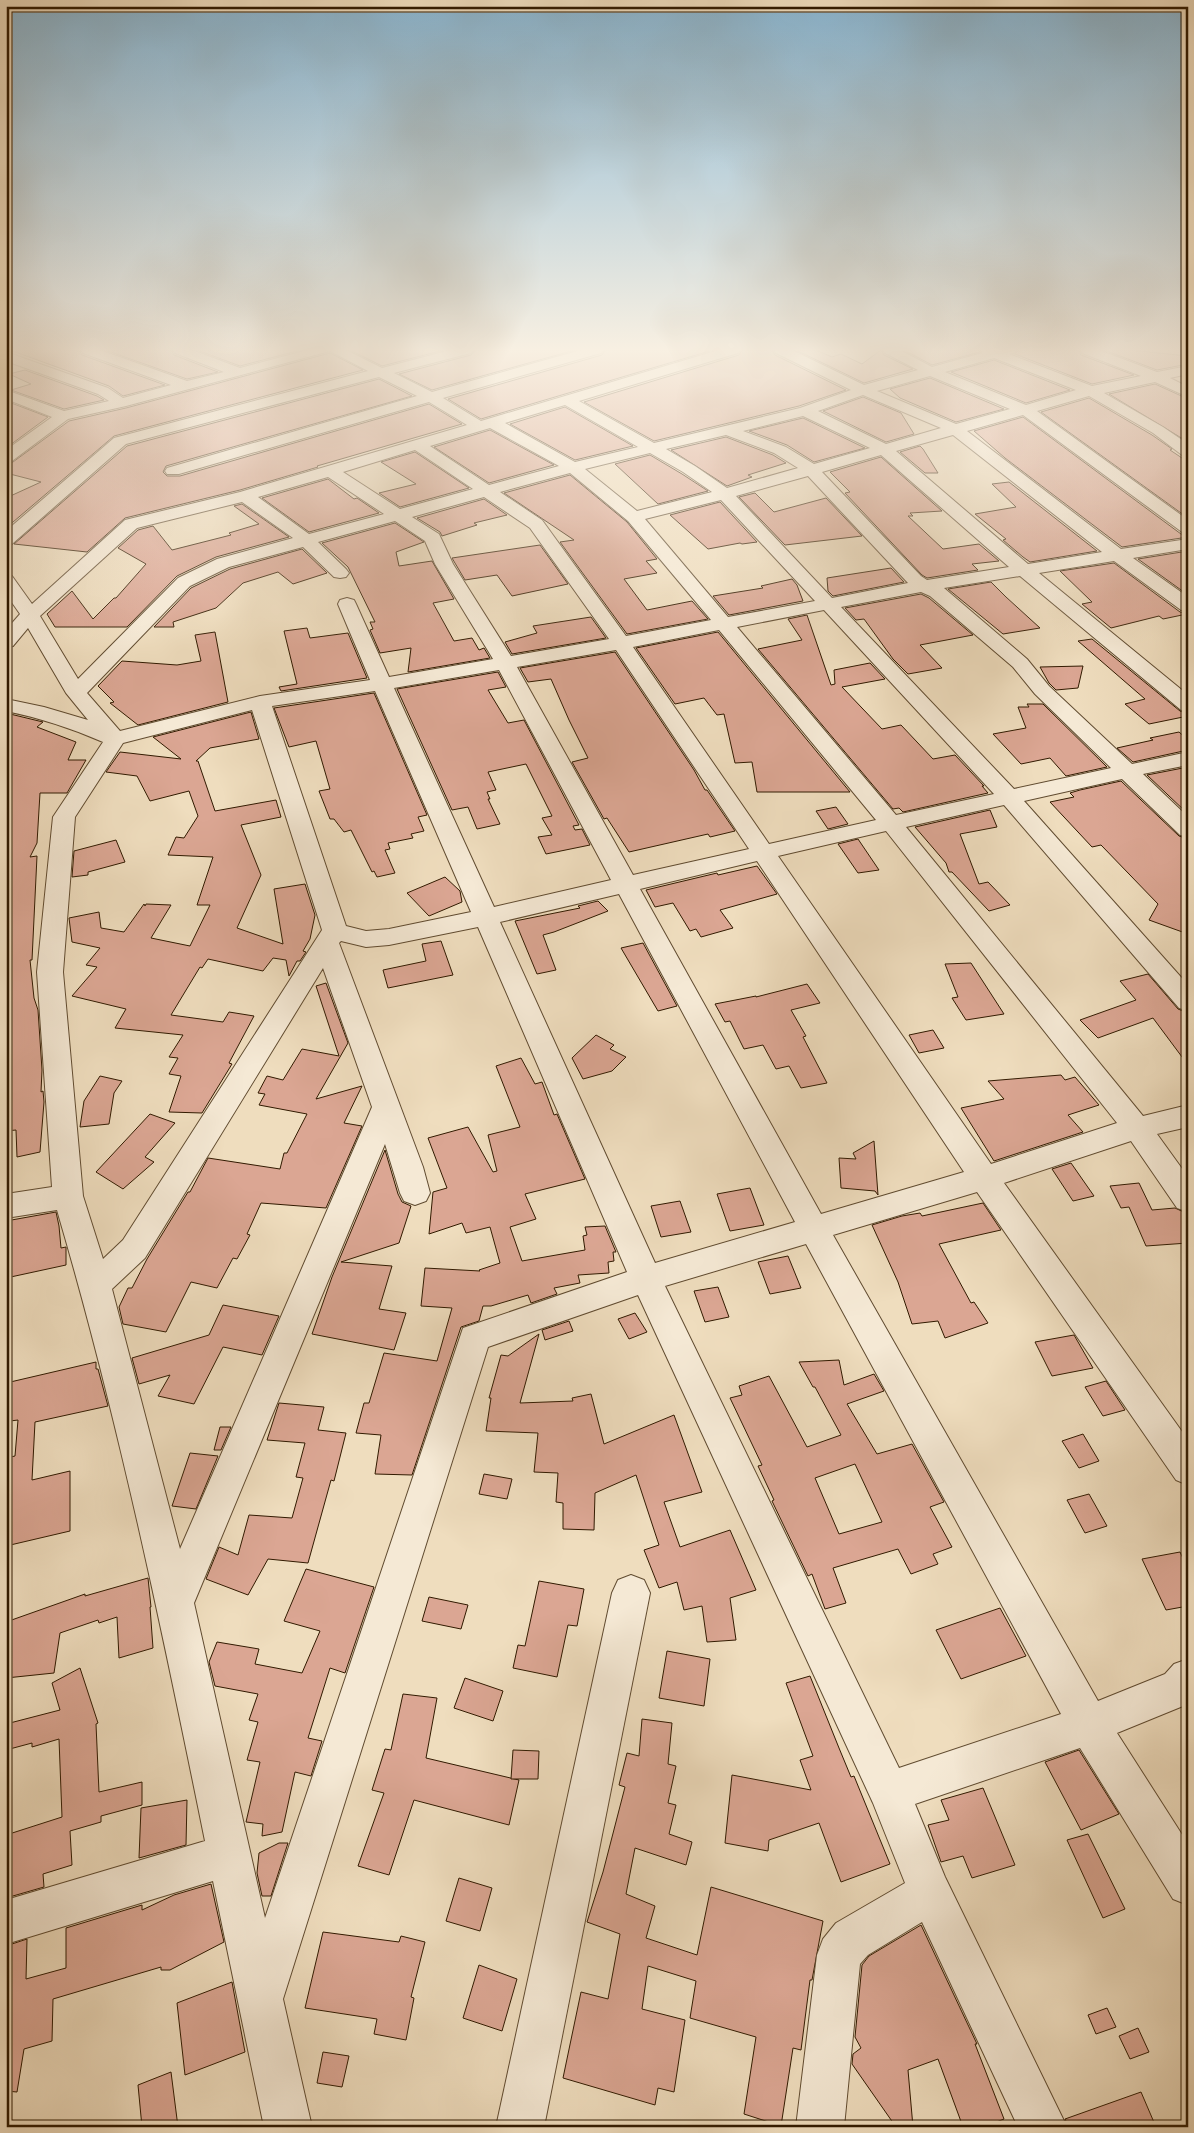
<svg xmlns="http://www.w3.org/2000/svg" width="1194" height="2133" font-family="Alegreya,serif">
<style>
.building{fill:#dba693;stroke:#311a00;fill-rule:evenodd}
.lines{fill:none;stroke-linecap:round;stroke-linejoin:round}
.minor-casing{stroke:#604b30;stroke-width:2}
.minor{fill:#f5e9d5;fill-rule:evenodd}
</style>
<rect width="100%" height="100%" fill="#efddbe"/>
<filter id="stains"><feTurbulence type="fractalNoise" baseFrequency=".004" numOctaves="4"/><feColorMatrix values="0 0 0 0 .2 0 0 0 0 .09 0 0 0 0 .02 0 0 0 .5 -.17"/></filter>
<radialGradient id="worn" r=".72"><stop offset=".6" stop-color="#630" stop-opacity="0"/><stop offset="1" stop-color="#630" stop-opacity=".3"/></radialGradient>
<!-- building -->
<g class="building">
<polygon points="10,350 79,350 82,355 165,385 123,396 109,386"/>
<polygon points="105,350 171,350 174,355 218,372 187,379"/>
<polygon points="197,350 301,350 240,366"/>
<polygon points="350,350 444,350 382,366"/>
<polygon points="475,350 575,350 432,390 399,374 471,355"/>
<polygon points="605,350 713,350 481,419 448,399 602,355"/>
<polygon points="742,350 772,350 775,355 846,390 799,406 654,441 584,402 739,355"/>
<polygon points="803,350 816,350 832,357 841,354 862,364 881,350 884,355 913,369 864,383 798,351"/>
<polygon points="904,350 979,350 980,352 932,365"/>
<polygon points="1023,350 1078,350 1081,355 1134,375 1092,384 1015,354 1017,351"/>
<polygon points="1104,350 1130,350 1188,356 1188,364 1157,370"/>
<polygon points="330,353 363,370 114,436 6,528 6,498 41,482 6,473 6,465 13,462 69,421 126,408"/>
<polygon points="994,360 1070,390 1026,403 951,372"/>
<polygon points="25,370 97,396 104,400 64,409 11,390 31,384 9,374"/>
<polygon points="930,378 1004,409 956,422 900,398 890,389"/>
<polygon points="379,379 412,396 166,466 163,472 167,476 180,476 429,404 462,424 317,466 318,467 240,490 125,518 87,552 14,544 127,446"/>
<polygon points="1155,384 1188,399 1188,442 1109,394"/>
<polygon points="863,397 901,413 914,434 886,442 823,411"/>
<polygon points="1089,398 1152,435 1172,449 1170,450 1188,462 1188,518 1041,412"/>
<polygon points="6,401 48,417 6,448"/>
<polygon points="565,407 633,446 575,460 510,424"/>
<polygon points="1023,417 1181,534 1188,535 1188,537 1122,547 1005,458 974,431"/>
<polygon points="803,418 865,448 814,462 787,445 749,431"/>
<polygon points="490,430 554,465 489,483 434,447"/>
<polygon points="726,437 773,455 786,463 748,475 752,477 727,486 671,450"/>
<polygon points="920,446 923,449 938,473 925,473 900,452"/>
<polygon points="415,452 469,488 400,507 379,493 416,484 381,462"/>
<polygon points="650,455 682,474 708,491 658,504 615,464"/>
<polygon points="881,457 942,511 910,513 913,516 908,516 943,549 979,544 999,561 972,564 978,570 927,578 922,575 845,493 850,492 830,472"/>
<polygon points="570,475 627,522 657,559 646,561 657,573 624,579 647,610 692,601 708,619 627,634 560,542 574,540 504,493"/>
<polygon points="328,479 354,499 357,498 379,513 309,532 262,498"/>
<polygon points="1009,482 1097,551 1030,562 1023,557 1003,540 1006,539 975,514 1016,507 992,484"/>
<polygon points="755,493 774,512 826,498 862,536 785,545 739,497"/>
<polygon points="484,499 507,515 474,523 477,525 442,536 440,532 417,518"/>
<polygon points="720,502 757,542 742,544 740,543 708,549 670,515"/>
<polygon points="242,504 289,537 216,557 177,576 127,627 55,627 47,614 72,591 93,619 114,598 116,598 146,564 118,548 138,530 153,526 172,550 231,535 229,533 259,524 234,506"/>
<polygon points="395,523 424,542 396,552 399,566 432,561 454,599 433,603 454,641 472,638 479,650 484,648 490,658 408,672 411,648 380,653 370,630 373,629 370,622 375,622 348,567 322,543"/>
<polygon points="540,545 568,584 512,596 497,575 465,580 452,558"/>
<polygon points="302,549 327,573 293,584 278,572 243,583 216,608 173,622 174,627 154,627 191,588 230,569"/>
<polygon points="1188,551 1188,595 1138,559"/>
<polygon points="1114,563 1180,612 1187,614 1163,619 1159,616 1111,628 1082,604 1092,602 1060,571"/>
<polygon points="891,568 904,582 833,596 828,591 827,578"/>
<polygon points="792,579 797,585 803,601 729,615 713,596 763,588 761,586"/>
<polygon points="991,582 1006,597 1040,628 1003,634 948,589"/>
<polygon points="921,594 929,598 973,635 920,645 942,668 908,674 893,659 864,619 856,620 845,608"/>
<polygon points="807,615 831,685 835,684 834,670 870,663 885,679 842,687 882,729 901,725 933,759 955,755 984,786 982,786 988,793 903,812 899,808 893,809 758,649 802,640 788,619"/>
<polygon points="591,617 606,638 512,654 505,642 537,633 533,626"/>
<polygon points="307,628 310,638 348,633 367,678 281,691 279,687 297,684 284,631"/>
<polygon points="215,632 228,702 138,725 110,703 114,702 98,686 122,661 177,665 201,661 195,635"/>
<polygon points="718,632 850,792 757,792 752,762 735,763 724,714 717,715 704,698 675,704 636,648"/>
<polygon points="1092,639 1180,711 1188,714 1188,716 1149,724 1125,704 1145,699 1078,641"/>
<polygon points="615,652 694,770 705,790 707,790 735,831 710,837 708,834 629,852 607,818 604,819 572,762 588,758 569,720 551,679 528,682 520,668"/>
<polygon points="1083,666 1078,688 1056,690 1049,683 1040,667"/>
<polygon points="498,672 506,687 488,690 508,723 524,720 579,825 573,826 575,830 582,829 590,845 546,854 538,837 552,835 542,818 552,816 526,764 488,772 496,790 487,792 490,799 488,799 500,824 477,829 468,807 452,810 397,689"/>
<polygon points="374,693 427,815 418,817 424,831 411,834 413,838 388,843 390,849 385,850 395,873 377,877 374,871 372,872 351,830 344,832 334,819 330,819 319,791 330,789 316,741 289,747 274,708"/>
<polygon points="1027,704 1043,704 1107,767 1066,776 1050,758 1021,764 993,734 1026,728 1018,707 1029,707"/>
<polygon points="251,712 259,739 210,748 196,761 198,761 215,811 276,800 281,817 241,825 261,875 237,928 283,944 274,889 305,884 315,915 310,939 303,951 306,952 300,961 297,961 289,976 286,960 273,958 263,971 208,959 202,968 200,967 171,1015 223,1022 229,1012 254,1016 229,1063 232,1064 202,1113 169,1112 181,1076 169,1074 178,1058 169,1057 183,1035 115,1028 126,1009 72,996 97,967 86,965 100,948 72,942 69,918 99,912 101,928 124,932 144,904 145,906 146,904 171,905 151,938 190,946 210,905 197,905 213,857 168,855 176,837 184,838 198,816 189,791 150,801 137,776 106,772 120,752 181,759 153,737"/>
<polygon points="6,713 43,722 37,727 76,742 68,760 86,760 67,793 40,793 37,843 30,857 37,856 32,960 30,960 34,998 38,1010 42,1070 41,1092 43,1091 44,1102 40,1152 17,1157 16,1130 6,1131"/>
<polygon points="1179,732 1188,740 1188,750 1133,762 1117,748 1153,740 1150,738"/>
<polygon points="1188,767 1188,814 1147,775"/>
<polygon points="1121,781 1179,836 1188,839 1188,934 1149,920 1158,904 1101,845 1092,847 1050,802 1074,797 1070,793 1080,790"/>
<polygon points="836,807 848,824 828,829 816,811"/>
<polygon points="990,810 997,827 960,834 979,884 988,882 1010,905 989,911 952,872 949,872 946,863 915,827"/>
<polygon points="858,839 879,870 858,873 838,844"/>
<polygon points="116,840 125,862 88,872 88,875 72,877 74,851"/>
<polygon points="757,866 777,894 720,910 733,928 701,937 696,929 690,931 673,903 655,907 646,890 717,873 718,875"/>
<polygon points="445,877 460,891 462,902 429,916 407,893"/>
<polygon points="598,901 608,911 554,932 543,935 556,970 537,974 515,921 580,908 578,906"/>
<polygon points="441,941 453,975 388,988 383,970 426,961 422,944"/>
<polygon points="643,943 677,1006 658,1011 621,948"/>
<polygon points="971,963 1004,1014 966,1020 952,998 958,997 945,964"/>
<polygon points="1148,974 1178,1009 1188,1013 1188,1065 1153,1018 1098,1038 1080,1020 1136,1000 1120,981"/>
<polygon points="326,983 348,1043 316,1099 362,1086 344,1123 362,1126 326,1208 261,1203 247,1234 250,1235 237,1259 233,1258 217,1288 191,1282 166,1332 123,1324 119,1307 128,1288 132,1288 147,1259 188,1192 190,1192 208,1158 280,1169 284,1153 287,1153 307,1114 259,1105 265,1094 258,1093 267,1076 283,1080 302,1049 339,1056 316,986"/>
<polygon points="807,984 820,1003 791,1010 806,1036 803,1037 827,1083 801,1088 789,1066 776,1069 763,1045 744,1049 730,1021 725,1022 715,1004 756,996 756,997"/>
<polygon points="933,1030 944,1048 919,1053 909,1035"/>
<polygon points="596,1035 614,1045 610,1049 626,1057 612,1071 583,1079 572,1058"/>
<polygon points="521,1058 535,1084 542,1082 554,1115 557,1114 585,1179 525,1194 536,1219 510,1227 522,1261 585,1250 583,1236 587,1235 585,1227 605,1226 616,1252 613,1252 614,1261 608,1262 609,1273 578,1275 580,1283 554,1288 557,1294 531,1303 528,1295 491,1306 483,1306 479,1321 461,1327 412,1475 375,1474 381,1435 356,1433 364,1403 369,1403 384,1353 437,1361 452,1308 421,1306 425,1268 480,1271 479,1270 500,1263 490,1227 466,1233 462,1223 429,1234 433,1192 447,1188 428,1138 468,1127 493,1172 497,1171 488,1135 520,1127 496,1066"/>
<polygon points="1061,1075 1065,1080 1075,1077 1099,1105 1068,1115 1083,1132 994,1161 961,1108 1004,1099 988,1081"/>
<polygon points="100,1076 122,1081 114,1093 109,1124 80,1127 84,1101"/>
<polygon points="150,1114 175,1123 145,1157 154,1162 123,1189 96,1172"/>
<polygon points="874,1141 878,1195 875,1191 841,1188 839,1158 856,1159 853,1153"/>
<polygon points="385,1150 398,1194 402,1202 411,1206 399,1243 341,1262 392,1266 379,1309 406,1313 394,1350 312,1334 332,1277"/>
<polygon points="1071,1163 1094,1196 1073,1201 1052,1169"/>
<polygon points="1139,1183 1152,1210 1175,1208 1188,1214 1188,1243 1146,1246 1129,1207 1121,1208 1110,1186"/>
<polygon points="750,1188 764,1225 730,1231 717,1194"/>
<polygon points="680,1201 691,1232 661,1237 651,1206"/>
<polygon points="983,1203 1001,1230 939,1244 971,1303 974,1302 988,1323 945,1338 938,1321 912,1324 898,1282 872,1225 902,1216 920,1213 922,1216"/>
<polygon points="56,1212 59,1226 61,1248 66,1247 66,1265 6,1278 6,1221"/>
<polygon points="788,1256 801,1288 770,1294 758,1262"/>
<polygon points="718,1287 729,1317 705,1322 694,1291"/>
<polygon points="223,1305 279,1316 262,1355 223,1347 194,1404 158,1396 170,1375 139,1384 132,1358 209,1335"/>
<polygon points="635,1313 647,1332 629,1339 618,1319"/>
<polygon points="569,1321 573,1331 545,1340 542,1330"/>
<polygon points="539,1334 520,1403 573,1401 572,1398 591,1394 604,1444 674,1415 702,1492 664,1502 680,1547 730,1530 756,1590 730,1598 736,1640 707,1642 702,1606 684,1610 677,1582 659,1588 644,1550 659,1545 636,1475 595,1493 594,1530 563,1529 563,1503 556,1502 558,1473 534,1472 538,1433 486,1431 491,1398 489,1398 501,1355 508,1356"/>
<polygon points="1074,1335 1093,1368 1052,1376 1035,1342"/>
<path d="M839,1360L844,1385L874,1374L884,1391L847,1404L877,1454L912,1444L944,1502L930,1507L952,1547L933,1554L938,1564L911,1574L898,1549L833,1568L846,1603L825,1609L812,1574L808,1576L772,1501L774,1500L758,1466L762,1465L730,1398L742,1395L739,1386L769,1376L807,1447L841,1435L815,1387H813L799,1362ZM855,1464L882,1522L839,1534L815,1478Z"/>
<polygon points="96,1362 96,1369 98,1369 108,1406 35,1422 32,1480 70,1471 70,1531 6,1546 6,1458 15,1456 18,1420 10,1421 11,1404 6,1405 6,1383"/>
<polygon points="1106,1381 1125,1410 1103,1416 1085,1387"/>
<polygon points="279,1403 324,1407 318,1430 346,1433 334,1481 331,1480 308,1563 268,1559 248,1595 206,1579 219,1547 238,1555 249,1515 292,1518 303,1478 296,1477 305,1443 267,1440"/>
<polygon points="220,1427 231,1427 221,1450 214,1450"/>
<polygon points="1083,1434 1099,1461 1079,1468 1062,1441"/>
<polygon points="190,1453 218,1456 196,1509 172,1506"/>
<polygon points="484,1474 512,1479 507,1499 479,1494"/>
<polygon points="1089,1494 1107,1526 1085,1533 1067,1500"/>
<polygon points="1180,1552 1188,1569 1188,1606 1166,1610 1142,1559"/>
<polygon points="306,1569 374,1587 345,1673 330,1668 308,1738 322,1741 311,1776 295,1772 282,1832 262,1836 263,1824 246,1822 260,1762 247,1760 258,1722 249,1720 258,1694 215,1686 209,1662 217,1642 259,1649 255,1664 302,1673 320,1631 284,1621"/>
<polygon points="148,1578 151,1607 150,1607 153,1648 119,1658 117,1617 99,1623 98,1620 60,1633 54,1673 6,1678 6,1622 85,1594 85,1596"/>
<polygon points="539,1581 584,1589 577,1626 568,1625 557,1677 513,1668 518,1645 525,1646"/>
<polygon points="429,1597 468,1605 461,1629 422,1621"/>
<polygon points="1000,1608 1026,1656 961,1679 936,1630"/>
<polygon points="667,1651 710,1659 704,1706 659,1698"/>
<polygon points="80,1668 98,1723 96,1724 99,1792 142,1782 142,1805 101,1816 101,1822 70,1831 72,1865 43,1874 44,1887 6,1898 6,1835 62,1817 59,1739 32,1747 32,1743 6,1750 6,1724 60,1710 52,1683"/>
<polygon points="810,1676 839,1748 851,1777 854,1776 890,1864 841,1882 819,1823 769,1840 768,1851 725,1843 732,1775 811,1790 800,1760 813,1756 786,1683"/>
<polygon points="465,1678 503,1691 493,1721 454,1708"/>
<polygon points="403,1694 437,1698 426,1758 519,1780 509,1825 414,1800 389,1875 358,1866 384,1793 372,1790 385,1749 391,1750"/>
<polygon points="642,1719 672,1723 668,1764 676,1766 668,1803 676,1805 669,1834 692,1842 686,1865 635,1848 626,1894 655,1906 646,1938 697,1955 711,1887 823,1921 812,1980 810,1980 801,2050 793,2048 781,2126 744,2114 756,2037 690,2018 696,1981 648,1966 642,2009 685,2020 674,2092 658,2088 655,2105 563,2078 581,1992 608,1999 620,1934 587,1922 603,1872 625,1787 619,1785 627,1753 639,1756"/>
<polygon points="513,1750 539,1751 538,1779 511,1779"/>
<polygon points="1079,1750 1119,1814 1081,1830 1045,1762"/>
<polygon points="983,1788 1015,1865 972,1878 963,1856 941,1862 928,1825 949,1820 941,1800"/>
<polygon points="187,1800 186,1845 139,1858 141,1808"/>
<polygon points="1088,1834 1125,1909 1103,1918 1067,1840"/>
<polygon points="279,1843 288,1843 271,1896 262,1896 257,1873 259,1853"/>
<polygon points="459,1878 492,1888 480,1931 446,1921"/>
<polygon points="211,1884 224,1942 170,1970 161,1970 161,1967 53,1999 52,2041 24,2049 17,2092 6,2091 6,1946 27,1939 26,1979 66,1968 66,1928 142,1905 142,1910 174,1895"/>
<polygon points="921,1925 977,2044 975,2044 1004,2119 984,2127 963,2127 938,2059 908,2070 913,2127 896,2127 852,2064 853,2054 861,2048 855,2037 862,1965 869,1956"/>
<polygon points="323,1932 399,1942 401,1936 425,1942 411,1997 414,1998 406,2040 374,2034 377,2019 305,2008"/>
<polygon points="479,1965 517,1979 502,2031 463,2018"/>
<polygon points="232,1982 245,2052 185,2075 177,2003"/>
<polygon points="1107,2008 1116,2027 1096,2034 1088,2015"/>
<polygon points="1138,2028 1149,2052 1130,2059 1119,2036"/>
<polygon points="323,2052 349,2056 342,2087 317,2083"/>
<polygon points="171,2072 178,2127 142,2127 138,2085"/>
<polygon points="1141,2092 1156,2127 1069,2127 1065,2119"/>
</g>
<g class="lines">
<defs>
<g id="minor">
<path d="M81,350H100L187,381L224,372L175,353L173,350H192L240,368L308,350H346L382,368L451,350H473L471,353L394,373L432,392L581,350H603L601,353L443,398L481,421L719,350H740L738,353L579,401L654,443L800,408L851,390L776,353L774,350H792L864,385L918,370L885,353L883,350H900L932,367L982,353L981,350H1016L1014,353L1009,354L1092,386L1141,376L1082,353L1080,350H1099L1157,372L1188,366V374L1170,378L1188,387V397L1155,382L1104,393L1163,427L1188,444V457L1182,455L1153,433L1089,396L1037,411L1188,520V533L1182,532L1023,415L967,431L1121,549L1188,539V549L1133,558L1188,597V612L1181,610L1114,561L1039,573L1188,695V712L1181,710L1020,576L944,588L1027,659L1049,686L1132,764L1188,752V765L1143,774L1188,817V837L1180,835L1122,779L1024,801L1188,985V1011L1179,1008L1004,805L906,827L1143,1116L1188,1105V1127L1157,1134L1188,1177V1212L1177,1208L1131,1141L1004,1183L1188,1440V1485L1176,1480L977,1192L833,1235L1098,1701L1165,1674L1174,1664L1188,1659V1704L1117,1733L1188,1844V1905L1173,1899L1080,1748L915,1804L945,1877L1067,2127H1018L922,1922L868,1955L860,1964L844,2127H796L817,1955L823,1939L836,1923L905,1883L873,1803L638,1295L488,1347L283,1999L312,2127H264L213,1881L6,1944V1900L205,1841C162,1629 118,1417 57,1210L6,1218V1194L52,1187L37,972L53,817L103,742C71,728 40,718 6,711V699L44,707L88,720L66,693L28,628L13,646L6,648V630L20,614L6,594V575L12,576L32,604L125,520L240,492L467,425L429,402L179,474H167L165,471L167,468L417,396L379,377L126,444L12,544L6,545V531L114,438L368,371L330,351L126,406L68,419L12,461L6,463V450L52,417L6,399V390L64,411L109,401L98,394L6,361V352L108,388L123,398L171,385L83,353ZM994,358L1076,390L1026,405L945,372ZM930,376L1010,409L956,424L877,391ZM863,395L941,428L886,444L818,411ZM565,405L638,447L575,462L505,423ZM803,416L870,448L814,464L786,447L743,431ZM490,428L559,466L489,485L430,446ZM726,435L774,453L798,468L727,488L695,466L666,449ZM953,435L1102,552L1028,564L896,451ZM415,450L473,489L400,509L343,472ZM650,453L683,472L712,492L637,511L585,469ZM881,455L1009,567L927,580L921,576L822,472ZM570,473L628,521L711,620L626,636L542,520L500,492ZM808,476L908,583L832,598L736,496ZM328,477L384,514L309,534L258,497ZM484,497L530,528L609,639L511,656L453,564L439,534L412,517ZM721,500L815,601L728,617L645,519ZM242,502L293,538L217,559L178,578L78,679L40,616L137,528ZM395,521L425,541L435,564L493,659L389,677L356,604L354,600L347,598L340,600L338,604L370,680L260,696L120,731L87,693L190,586L229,567L303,547L334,577L340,578L346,577L349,573L346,569L318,542ZM921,592L930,596L1013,667L1035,694L1111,768L1014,789L841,607ZM824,610L994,794L896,815L737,627ZM719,630L876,820L769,844L633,647ZM616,650L749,849L633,875L517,667ZM499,670L611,880L494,907L394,688ZM375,691L471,912L389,929L366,931L346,926L272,706ZM252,710L322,930L123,1240L103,1259L83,1196L63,972L75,817L123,743ZM886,831L1117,1123L991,1164L778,856ZM757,861L964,1172L821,1214L640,889ZM619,894L795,1222L655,1263L500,922ZM478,927L627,1272L463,1328L265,1918L194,1603L385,1144L400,1193L404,1201L415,1205L426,1201L430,1193L423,1167L339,943L341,941L366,947L389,945ZM323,968L372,1107L180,1549L112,1289L145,1258ZM806,1244L1061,1714L899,1768L665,1286Z"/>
<polygon points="631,1575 644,1580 650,1593 544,2127 496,2127 612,1593 618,1580"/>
</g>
</defs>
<!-- minor casing -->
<use href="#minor" class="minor-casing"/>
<!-- minor -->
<use href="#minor" class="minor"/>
</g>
<!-- sky -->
<linearGradient id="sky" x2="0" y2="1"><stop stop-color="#89b7d4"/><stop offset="0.54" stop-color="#f8f0e2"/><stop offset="1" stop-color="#f8f0e2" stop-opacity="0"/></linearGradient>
<rect width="1194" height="648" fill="url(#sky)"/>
<!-- margin -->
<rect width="1194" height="2133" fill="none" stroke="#efddbe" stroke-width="25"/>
<rect x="8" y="8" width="1179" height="2118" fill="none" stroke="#311a00" stroke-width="2.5"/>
<rect x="12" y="12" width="1169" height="2108" fill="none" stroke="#311a00"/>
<rect width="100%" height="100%" filter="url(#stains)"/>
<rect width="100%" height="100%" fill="url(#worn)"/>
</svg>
